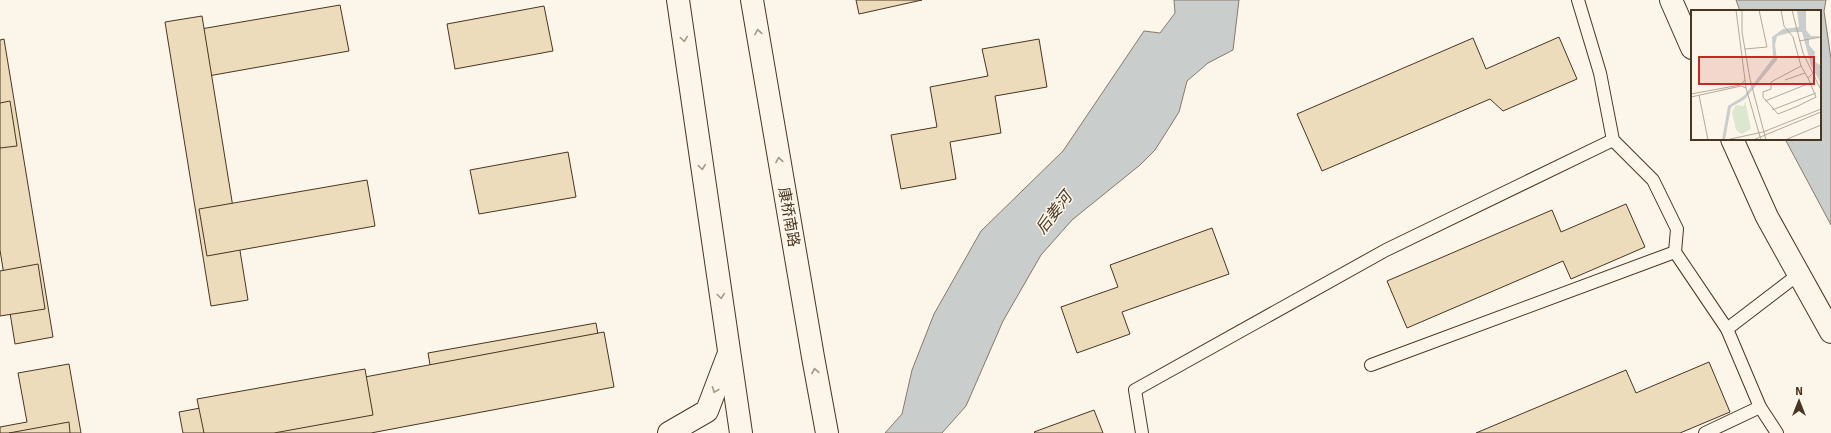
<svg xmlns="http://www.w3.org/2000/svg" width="1831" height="433" font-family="Signika,'Noto Sans SC',sans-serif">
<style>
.water{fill:#c9cecd;stroke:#887966}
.building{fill:#ecdcbc;stroke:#4a3520}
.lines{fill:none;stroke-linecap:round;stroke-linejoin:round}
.lane-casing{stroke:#4a3520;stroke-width:14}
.street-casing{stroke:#4a3520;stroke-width:24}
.primary-casing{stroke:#4a3520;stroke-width:24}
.lane{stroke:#fbf6e9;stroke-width:12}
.street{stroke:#fbf6e9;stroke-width:22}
.primary{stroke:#fbf6e9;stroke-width:22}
.oneway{stroke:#a29684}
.labels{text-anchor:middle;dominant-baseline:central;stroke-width:3;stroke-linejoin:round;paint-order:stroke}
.street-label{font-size:15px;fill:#4a3520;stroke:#fbf6e9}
.water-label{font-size:16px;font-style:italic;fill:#4a3520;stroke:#fbf6e9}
.inset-road{fill:none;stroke:#b4a999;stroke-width:1}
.view{fill:#c62828;fill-opacity:0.15;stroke:#c62828;stroke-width:2}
.inset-edge{fill:none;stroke:#4a3520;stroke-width:2}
</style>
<rect width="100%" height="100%" fill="#fbf6e9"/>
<!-- water -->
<g class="water">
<polygon points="1174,0 1239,0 1233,50 1208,63 1187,81 1179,112 1155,150 1140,165 1072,220 1041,255 1003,321 966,406 942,433 885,433 902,414 912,370 934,314 981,231 1063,151 1144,31 1160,33 1175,13"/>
<polygon points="1736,0 1826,0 1824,11 1831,59 1831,225 1785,139 1820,139 1820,11 1740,11"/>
</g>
<!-- building -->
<g class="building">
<polygon points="856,0 922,0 859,14"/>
<polygon points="340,5 349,51 180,81 172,34"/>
<polygon points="544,6 553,51 455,69 447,24"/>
<polygon points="202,16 248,300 211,306 165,22"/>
<polygon points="1559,37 1577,79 1503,111 1490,99 1322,171 1297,114 1473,38 1486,69"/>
<polygon points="4,39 53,337 15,344 0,250 0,40"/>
<polygon points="1039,39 1047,87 995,96 1001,133 950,142 956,179 901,189 891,135 937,127 930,87 988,76 982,49"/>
<polygon points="10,101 17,146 0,148 0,103"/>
<polygon points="568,152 576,197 479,214 470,170"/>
<polygon points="367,180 375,226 207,256 199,209"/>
<polygon points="1626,204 1645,247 1571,279 1563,261 1407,328 1387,281 1552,210 1561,232"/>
<polygon points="1212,228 1229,274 1122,312 1130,334 1077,353 1061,307 1118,287 1110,265"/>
<polygon points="38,264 45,309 0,316 0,271"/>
<polygon points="596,323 604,369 436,400 428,353"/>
<polygon points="604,332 614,387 371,433 183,433 179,412"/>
<polygon points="1709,362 1730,412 1680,433 1476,433 1626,370 1636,393"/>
<polygon points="69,364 81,433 0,433 0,427 27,422 18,373"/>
<polygon points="365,369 373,415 274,433 204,433 197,399"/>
<polygon points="1094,410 1103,433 1035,433 1034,432"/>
<polygon points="69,422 70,433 9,433"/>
</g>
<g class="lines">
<defs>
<g id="lane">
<polyline points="1578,0 1600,73 1613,140 1653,180 1677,229 1675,252 1727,329 1799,274"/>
<polyline points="1727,329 1760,407 1777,433"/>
<polyline points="1371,365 1675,252"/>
<polyline points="1142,433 1135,390 1386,250 1613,140"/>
<polyline points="1705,433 1760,407"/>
</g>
<g id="street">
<polyline points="1671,0 1692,48"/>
<polyline points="1732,139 1767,217 1831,332"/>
<polyline points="669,433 707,411 729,353"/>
</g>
<g id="primary">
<polyline points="678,0 741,433"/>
<polyline points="752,0 813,357 827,433"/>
</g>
</defs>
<!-- lane casing -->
<use href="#lane" class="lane-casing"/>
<!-- street casing -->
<use href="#street" class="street-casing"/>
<!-- primary casing -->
<use href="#primary" class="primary-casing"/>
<!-- lane -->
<use href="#lane" class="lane"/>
<!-- street -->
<use href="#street" class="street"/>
<!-- primary -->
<use href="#primary" class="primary"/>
</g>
<!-- one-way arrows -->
<defs><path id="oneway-chevron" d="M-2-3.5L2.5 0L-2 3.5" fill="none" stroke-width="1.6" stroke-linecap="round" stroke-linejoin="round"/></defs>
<g class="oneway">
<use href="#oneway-chevron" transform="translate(758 32) rotate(-100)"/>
<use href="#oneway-chevron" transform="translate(684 39) rotate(82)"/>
<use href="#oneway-chevron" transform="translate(779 160) rotate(-100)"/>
<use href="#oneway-chevron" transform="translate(702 167) rotate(82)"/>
<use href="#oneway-chevron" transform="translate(721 296) rotate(82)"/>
<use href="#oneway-chevron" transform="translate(815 371) rotate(-101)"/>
<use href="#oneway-chevron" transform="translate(715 390) rotate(111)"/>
</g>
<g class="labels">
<!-- street labels -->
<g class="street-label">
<text transform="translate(789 217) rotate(80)">康桥南路</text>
</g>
<!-- water labels -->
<g class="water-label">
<text transform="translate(1054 213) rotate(-52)">后姜河</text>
</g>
</g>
<!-- overview -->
<g transform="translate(1691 10)">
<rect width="130" height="130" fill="#fbf6e9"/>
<path d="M54,90L60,119L51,124L45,120L41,102L45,95L53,96Z" fill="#dce7d0"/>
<path d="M106,0H115V20L120,26H130L118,29V35L124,42L123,51L129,55L130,74L120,55L111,22H102L86,26L84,35L86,50L54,89L40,97L34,130H31L37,96L53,86L82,48L81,27L92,19L108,17Z" fill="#c9cecd"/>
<path class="inset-road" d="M45,0L55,78L70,130M51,0V22L59,69L75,130M90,0L93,16L102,27L110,56L117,68L121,64M101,0L112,43L130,80M108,31L130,27M54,39L76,37L68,0M110,56L80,72V79L72,82V87L87,104L107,96L125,87L117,68M94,70L114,63M0,84L49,75L54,70M8,85L17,130M0,87L50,76L55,78M74,91L119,73M81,100L125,83M35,130L72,122L130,99M62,130L130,102M94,130L130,115"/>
<path class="view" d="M8,47H123V74H8Z"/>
<rect width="130" height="130" class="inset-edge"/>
</g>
<!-- north arrow -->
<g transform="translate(1799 401)" stroke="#fbf6e9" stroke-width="3" paint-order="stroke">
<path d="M0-3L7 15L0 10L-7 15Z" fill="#4a3520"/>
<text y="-6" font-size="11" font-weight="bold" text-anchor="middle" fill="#4a3520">N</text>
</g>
</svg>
